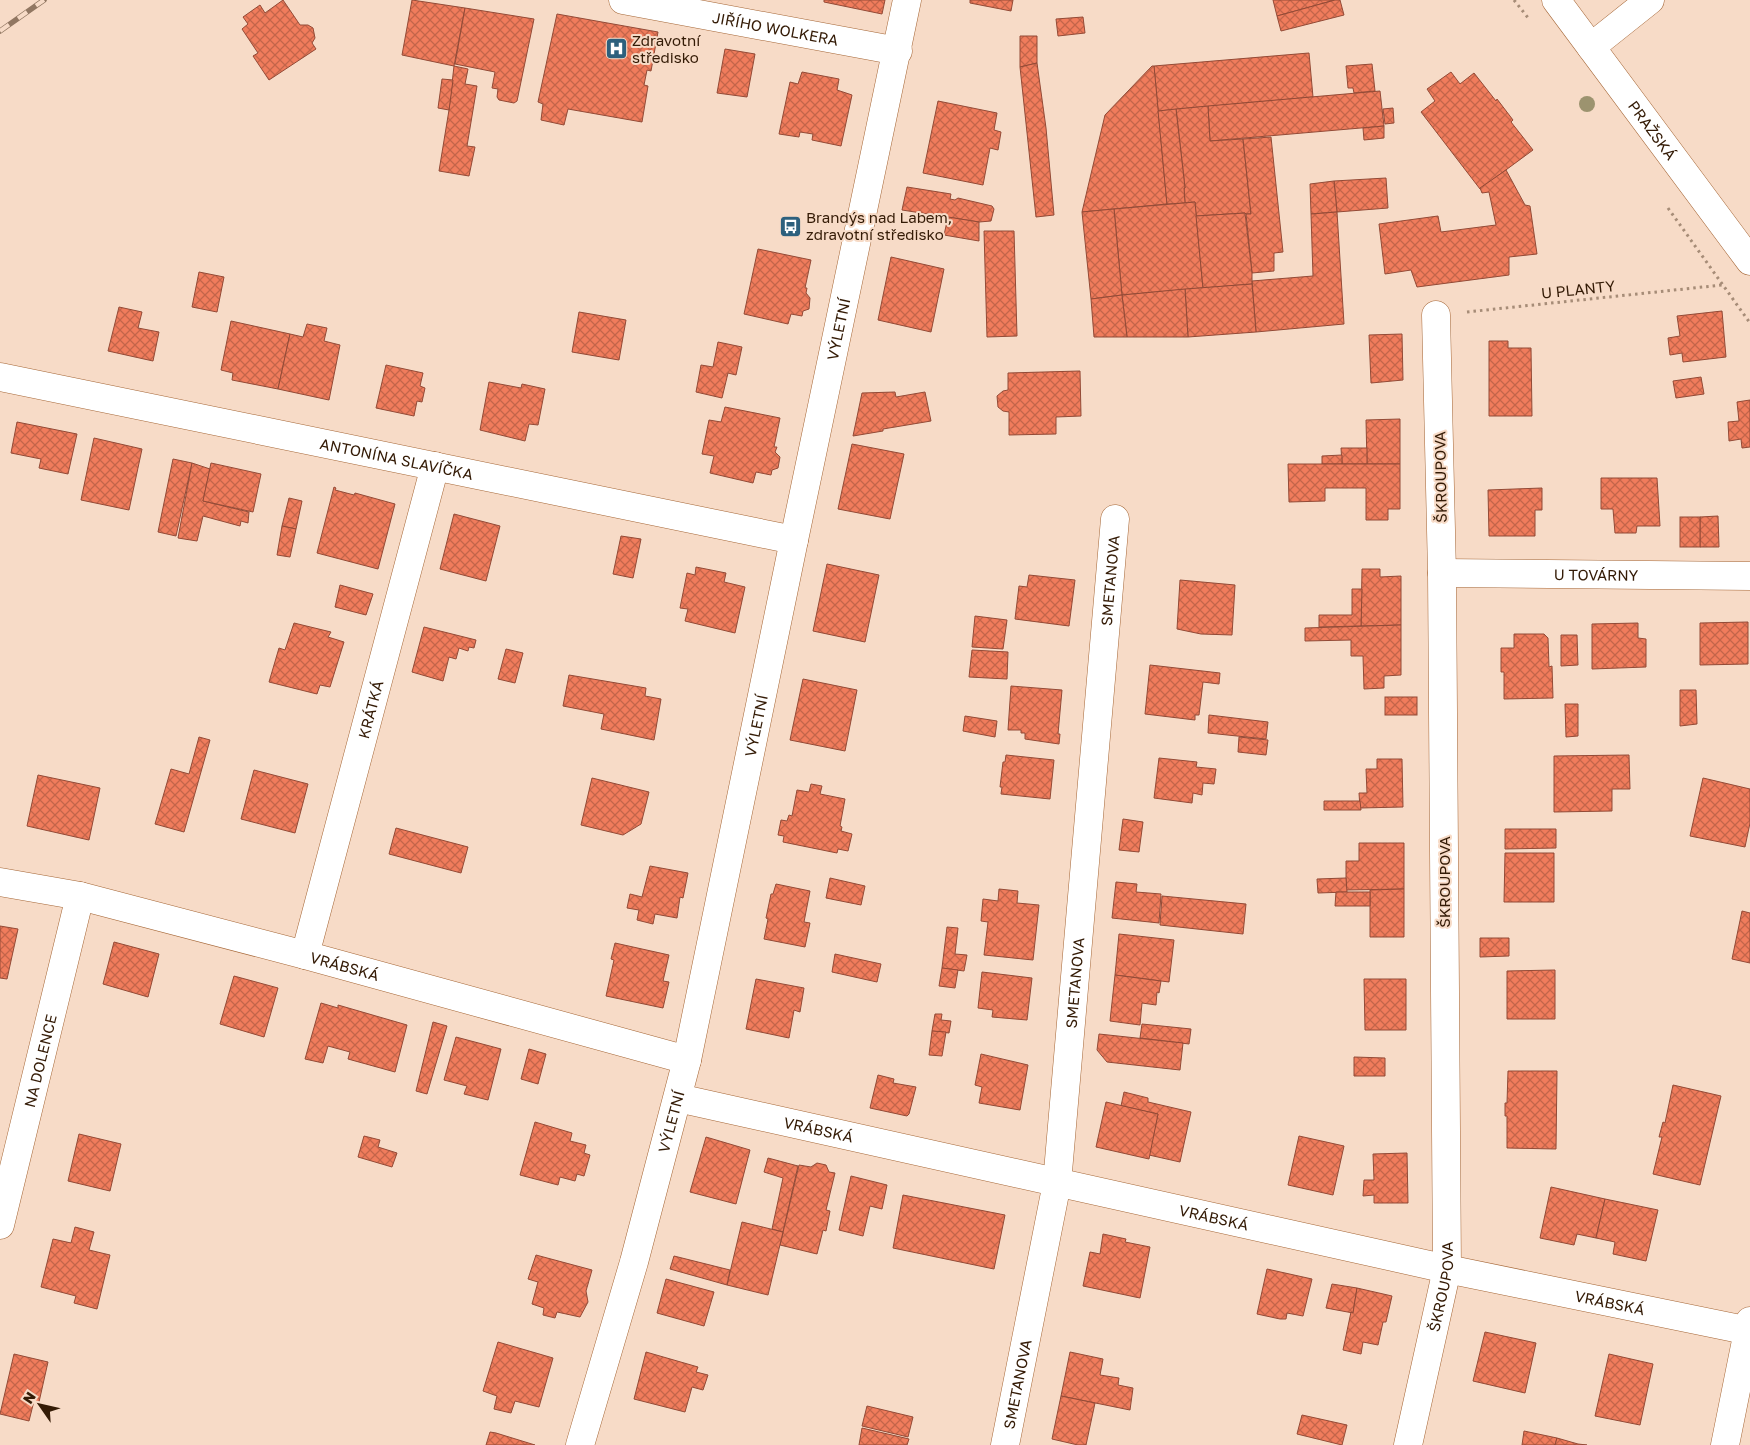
<svg xmlns="http://www.w3.org/2000/svg" width="1750" height="1445" font-family="'Golos Text',sans-serif">
<style>
.building{fill:url(#building-cross-hatch);stroke:#934a36}
.lines{fill:none;stroke-linecap:round;stroke-linejoin:round}
.minor-casing{stroke:#a56636;stroke-width:29}
.major-casing{stroke:#a56636;stroke-width:29}
.path{stroke:#a68c77;stroke-width:3;stroke-dasharray:2.5 4;stroke-linecap:butt}
.minor{stroke:#fff;stroke-width:28}
.major{stroke:#fff;stroke-width:28}
.rail-casing{stroke:#917762;stroke-width:5.5}
.rail{stroke:#f7dbc7;stroke-width:4;stroke-dasharray:11;stroke-linecap:butt}
.tree{fill:#9c936f}
.labels{text-anchor:middle;dominant-baseline:central;stroke-width:4;stroke-linejoin:round;paint-order:stroke}
.street-label{font-size:15px;fill:#341b06;stroke:#f7dbc7}
.poi-label{font-size:15px;fill:#341b06;stroke:#f7dbc7;text-anchor:start}
</style>
<defs>
<pattern id="building-cross-hatch" width="8" height="8" patternUnits="userSpaceOnUse" patternTransform="scale(1.25)"><rect width="8" height="8" fill="#f07c5c"/><path d="M0 0l8 8M0 8l8-8" fill="none" stroke="#c3654a"/></pattern>
</defs>
<rect width="100%" height="100%" fill="#f7dbc7"/>
<!-- building -->
<g class="building">
<polygon points="283,0 300,25 308,25 313,28 315,38 312,43 316,49 269,80 253,56 258,53 242,29 248,24 243,17 260,5 265,13"/>
<polygon points="412,0 465,8 454,66 402,55"/>
<polygon points="824,0 885,0 882,14 824,2"/>
<polygon points="970,0 1013,0 1011,11 970,3"/>
<polygon points="1273,0 1335,0 1277,16"/>
<polygon points="1335,0 1340,0 1344,15 1281,31 1277,16"/>
<polygon points="465,8 534,19 517,101 514,103 499,100 497,97 498,89 492,88 495,72 455,64"/>
<polygon points="557,14 658,32 651,71 647,70 644,85 648,86 642,122 568,109 564,125 541,120 543,104 538,102"/>
<polygon points="1083,17 1085,33 1058,36 1056,19"/>
<polygon points="1020,36 1037,36 1037,63 1020,67"/>
<polygon points="725,49 755,54 747,97 717,93"/>
<polygon points="1309,53 1313,97 1158,111 1154,66"/>
<polygon points="1037,63 1046,128 1054,215 1036,217 1020,67"/>
<polygon points="1372,64 1375,91 1354,93 1353,88 1348,88 1346,66"/>
<polygon points="454,66 468,69 465,84 477,86 467,146 475,147 469,176 439,171 449,110"/>
<polygon points="1152,66 1154,66 1167,204 1082,212 1105,115"/>
<polygon points="802,72 839,79 837,90 852,95 841,146 812,140 813,134 800,132 799,137 779,134 790,82 798,84"/>
<polygon points="1451,72 1460,84 1474,73 1496,101 1497,99 1513,120 1511,122 1533,150 1480,189 1421,112 1435,101 1427,89"/>
<polygon points="442,79 453,80 449,110 438,108"/>
<polygon points="1380,91 1384,126 1210,141 1208,106"/>
<polygon points="938,101 997,113 994,130 1001,132 998,150 990,148 983,185 923,173"/>
<polygon points="1208,106 1210,141 1243,139 1251,214 1246,214 1245,213 1196,216 1195,202 1185,203 1184,188 1185,188 1176,109"/>
<polygon points="1393,108 1394,123 1385,124 1383,109"/>
<polygon points="1176,109 1185,188 1184,188 1185,203 1167,204 1158,111"/>
<polygon points="1384,126 1384,138 1364,140 1363,128"/>
<polygon points="1271,137 1283,252 1274,253 1274,271 1252,273 1246,214 1251,214 1243,139"/>
<polygon points="1506,170 1525,205 1530,206 1537,254 1509,257 1509,275 1417,287 1411,270 1385,274 1379,224 1438,216 1441,232 1496,225 1489,192 1482,193 1480,188"/>
<polygon points="1386,178 1388,208 1337,212 1334,181"/>
<polygon points="1334,181 1337,212 1311,214 1310,184"/>
<polygon points="907,187 951,194 950,199 955,200 958,198 992,206 994,209 991,221 979,222 902,210"/>
<polygon points="1195,202 1203,288 1122,295 1114,209"/>
<polygon points="1114,209 1122,295 1091,299 1082,212"/>
<polygon points="1337,212 1344,324 1256,332 1252,281 1313,276 1311,214"/>
<polygon points="1245,213 1252,273 1252,284 1203,288 1196,216"/>
<polygon points="948,217 979,222 979,241 944,235"/>
<polygon points="984,231 1014,231 1017,336 987,337"/>
<polygon points="758,249 811,260 805,288 807,288 806,293 810,298 809,309 803,311 802,316 791,314 788,324 744,314"/>
<polygon points="891,257 944,269 931,332 878,320"/>
<polygon points="199,272 224,277 217,312 192,307"/>
<polygon points="1252,284 1256,332 1188,337 1185,289"/>
<polygon points="1185,289 1188,337 1127,337 1122,295"/>
<polygon points="1122,295 1127,337 1094,337 1091,299"/>
<polygon points="119,307 142,312 138,328 159,332 153,361 108,351"/>
<polygon points="1722,311 1726,357 1683,362 1682,353 1670,355 1668,338 1680,336 1677,316"/>
<polygon points="579,312 626,320 619,360 572,352"/>
<polygon points="231,321 290,334 278,389 232,380 233,373 221,370"/>
<polygon points="307,324 327,328 324,341 340,345 329,400 278,389 290,334 303,337"/>
<polygon points="1402,334 1403,380 1371,383 1369,335"/>
<polygon points="1489,341 1508,341 1508,348 1531,348 1532,416 1489,416"/>
<polygon points="718,342 742,347 736,375 728,373 722,398 696,392 701,365 713,367"/>
<polygon points="386,365 423,373 420,386 425,388 422,402 417,401 414,416 376,408"/>
<polygon points="1080,371 1081,416 1056,417 1056,434 1009,435 1009,412 1003,411 998,407 997,396 1003,391 1008,390 1008,373"/>
<polygon points="1701,377 1704,394 1676,398 1673,381"/>
<polygon points="489,382 521,388 522,384 545,389 538,425 529,424 525,441 480,430"/>
<polygon points="895,392 896,397 925,392 931,421 883,429 883,431 853,436 862,393"/>
<polygon points="1750,400 1750,447 1742,448 1741,439 1729,441 1728,422 1739,421 1737,402"/>
<polygon points="725,407 780,418 774,447 777,447 775,452 780,457 778,468 772,470 771,475 756,472 753,483 710,473 714,456 702,454 709,420 721,422"/>
<polygon points="1400,419 1400,464 1367,464 1366,420"/>
<polygon points="17,422 77,434 68,474 39,468 41,459 11,453"/>
<polygon points="94,438 142,449 129,510 81,500"/>
<polygon points="852,444 904,454 890,519 838,509"/>
<polygon points="1341,448 1367,448 1367,464 1342,464"/>
<polygon points="1342,455 1342,464 1322,464 1322,456"/>
<polygon points="173,459 192,463 176,536 158,532"/>
<polygon points="192,463 210,469 203,501 249,512 248,523 241,521 240,526 203,516 197,541 178,538"/>
<polygon points="211,463 261,474 253,512 203,501"/>
<polygon points="1288,464 1400,464 1400,509 1388,509 1388,520 1366,520 1366,488 1325,488 1325,501 1289,502"/>
<polygon points="1601,478 1657,478 1660,526 1637,526 1636,533 1615,533 1613,509 1601,509"/>
<polygon points="334,487 336,488 335,490 354,495 355,493 395,504 378,569 317,553"/>
<polygon points="1542,488 1542,510 1535,510 1535,536 1489,536 1488,490"/>
<polygon points="289,498 302,501 296,529 282,526"/>
<polygon points="454,514 500,526 486,581 440,569"/>
<polygon points="1718,516 1719,547 1700,547 1700,517"/>
<rect x="1680" y="517" width="20" height="30"/>
<polygon points="282,526 296,529 290,557 277,555"/>
<polygon points="621,536 641,539 633,578 613,574"/>
<polygon points="827,564 879,575 865,642 813,631"/>
<polygon points="696,567 726,573 724,582 745,587 735,633 685,621 688,609 680,608 687,573 695,575"/>
<polygon points="1362,569 1380,569 1380,577 1401,576 1401,625 1361,626"/>
<polygon points="1029,575 1075,580 1069,626 1015,619 1019,586 1027,587"/>
<polygon points="1180,580 1235,585 1232,635 1201,634 1177,629"/>
<polygon points="340,585 373,594 366,615 335,607"/>
<polygon points="1352,589 1362,589 1361,626 1319,627 1319,615 1352,615"/>
<polygon points="975,616 1007,620 1003,649 972,647"/>
<polygon points="1748,622 1748,664 1700,665 1700,623"/>
<polygon points="294,623 331,632 328,637 344,642 330,687 320,685 317,694 269,682 279,648 285,650"/>
<polygon points="1638,623 1638,638 1646,639 1646,667 1592,669 1592,624"/>
<polygon points="1401,625 1401,675 1384,676 1384,688 1364,689 1363,656 1351,656 1351,640 1305,641 1305,628"/>
<polygon points="424,627 476,640 474,648 469,647 468,651 459,648 456,659 449,657 443,681 412,672"/>
<polygon points="1514,634 1544,634 1548,638 1549,667 1552,666 1553,698 1504,699 1504,672 1501,672 1501,648 1514,648"/>
<polygon points="1561,635 1577,635 1578,665 1561,666"/>
<polygon points="506,649 523,653 515,683 498,679"/>
<polygon points="972,650 1008,652 1007,679 969,677"/>
<polygon points="1150,665 1220,673 1219,684 1203,682 1199,715 1195,715 1195,720 1145,714"/>
<polygon points="569,675 646,688 645,696 661,699 654,740 601,729 604,714 563,706"/>
<polygon points="803,679 857,690 845,751 790,740"/>
<polygon points="1011,686 1062,690 1058,734 1060,734 1059,744 1025,739 1025,733 1021,733 1021,730 1008,730"/>
<polygon points="1680,690 1696,690 1697,724 1680,726"/>
<rect x="1385" y="697" width="32" height="18"/>
<polygon points="1565,704 1578,704 1578,736 1566,737"/>
<polygon points="1209,715 1268,722 1266,739 1208,733"/>
<polygon points="965,716 997,721 995,737 963,731"/>
<polygon points="199,737 210,740 184,832 155,824 171,769 189,774"/>
<polygon points="1239,737 1268,740 1266,755 1238,752"/>
<polygon points="1006,755 1054,760 1050,799 1001,794 1002,787 1000,787 1003,762 1005,762"/>
<polygon points="1629,755 1630,789 1612,789 1612,811 1554,812 1554,756"/>
<polygon points="1159,758 1197,762 1196,767 1216,769 1214,784 1203,783 1202,795 1193,793 1192,803 1154,798"/>
<polygon points="1377,759 1402,759 1403,807 1360,808 1359,793 1367,793 1366,769 1377,769"/>
<polygon points="254,770 308,784 295,833 241,819"/>
<polygon points="38,775 100,788 89,840 27,826"/>
<polygon points="592,778 649,792 641,824 623,835 581,825"/>
<polygon points="1703,778 1750,789 1750,823 1745,847 1690,836"/>
<polygon points="811,784 822,786 820,794 845,799 840,826 842,827 841,831 852,834 848,851 838,849 837,853 783,842 784,836 778,835 781,820 787,821 789,815 792,816 797,790 809,792"/>
<polygon points="1324,801 1360,801 1361,810 1324,810"/>
<polygon points="1123,819 1143,822 1139,852 1119,850"/>
<polygon points="396,828 468,847 461,873 389,854"/>
<polygon points="1505,829 1556,829 1556,848 1505,849"/>
<polygon points="1359,843 1404,843 1404,889 1346,890 1346,861 1359,861"/>
<polygon points="1505,853 1554,853 1554,902 1504,902"/>
<polygon points="650,866 688,873 683,898 680,897 677,918 655,914 653,924 637,920 639,910 627,908 630,894 642,897"/>
<polygon points="830,878 865,886 861,905 826,898"/>
<polygon points="1346,878 1347,892 1318,893 1317,879"/>
<polygon points="1116,882 1137,884 1136,892 1161,894 1159,923 1112,918"/>
<polygon points="776,884 810,891 804,922 810,923 805,947 764,939 768,919 766,918 771,894 773,894"/>
<polygon points="999,889 1018,891 1017,903 1039,905 1033,960 984,955 988,922 981,921 983,899 998,901"/>
<polygon points="1404,889 1404,937 1370,937 1370,890"/>
<polygon points="1336,892 1370,892 1370,906 1335,906"/>
<polygon points="1162,896 1246,904 1243,934 1160,925"/>
<polygon points="1742,911 1750,913 1750,963 1732,959"/>
<polygon points="0,926 18,929 7,979 0,978"/>
<polygon points="947,927 958,928 955,954 967,955 964,971 942,968"/>
<polygon points="1119,934 1174,940 1169,982 1115,975"/>
<polygon points="1480,938 1509,938 1509,956 1480,957"/>
<polygon points="114,942 159,954 148,997 103,984"/>
<polygon points="615,943 669,955 663,981 669,982 663,1008 606,996 614,960 611,959"/>
<polygon points="835,954 881,964 877,982 832,972"/>
<polygon points="942,968 958,970 955,988 939,986"/>
<polygon points="1555,970 1555,1019 1507,1019 1507,971"/>
<polygon points="982,972 1032,978 1027,1020 992,1017 993,1010 978,1008"/>
<polygon points="1115,975 1161,981 1159,993 1157,992 1156,1005 1142,1003 1140,1025 1110,1021"/>
<polygon points="234,976 278,988 264,1037 220,1024"/>
<polygon points="756,979 804,988 800,1012 794,1010 789,1038 746,1029"/>
<polygon points="1364,979 1406,979 1406,1030 1365,1030"/>
<polygon points="321,1003 338,1008 338,1005 407,1025 395,1072 348,1059 350,1052 328,1046 323,1063 305,1059"/>
<polygon points="935,1014 942,1014 941,1020 951,1021 949,1033 932,1031"/>
<polygon points="433,1022 447,1026 427,1094 416,1091"/>
<polygon points="1142,1024 1191,1029 1189,1044 1140,1038"/>
<polygon points="932,1031 946,1032 942,1056 929,1055"/>
<polygon points="1099,1034 1183,1043 1180,1070 1107,1062 1097,1050"/>
<polygon points="456,1037 501,1049 488,1100 464,1094 467,1086 444,1080"/>
<polygon points="529,1049 546,1054 538,1084 521,1079"/>
<polygon points="981,1054 1028,1065 1020,1110 979,1103 982,1087 975,1085"/>
<polygon points="1354,1057 1385,1058 1385,1076 1354,1076"/>
<polygon points="1508,1071 1557,1071 1556,1149 1507,1148 1507,1116 1505,1116 1505,1103 1507,1103"/>
<polygon points="878,1075 894,1079 893,1083 916,1087 909,1114 907,1116 870,1108"/>
<polygon points="1673,1085 1721,1096 1700,1185 1653,1174 1662,1137 1659,1137 1663,1122 1665,1123"/>
<polygon points="1124,1092 1148,1098 1148,1102 1191,1112 1180,1162 1149,1155 1158,1114 1121,1106"/>
<polygon points="1106,1102 1158,1114 1149,1159 1096,1147"/>
<polygon points="535,1122 572,1133 570,1141 586,1145 584,1153 590,1155 584,1176 577,1174 575,1181 560,1177 558,1185 520,1175"/>
<polygon points="79,1134 121,1144 110,1191 68,1181"/>
<polygon points="364,1136 380,1140 378,1147 397,1153 392,1167 358,1157"/>
<polygon points="1299,1136 1344,1146 1333,1195 1288,1185"/>
<polygon points="706,1137 750,1150 736,1204 690,1192"/>
<polygon points="1407,1153 1408,1203 1374,1203 1374,1195 1363,1196 1364,1180 1374,1180 1373,1154"/>
<polygon points="768,1158 798,1166 783,1232 772,1229 783,1178 764,1172"/>
<polygon points="817,1163 826,1165 829,1172 835,1173 826,1210 830,1211 826,1231 823,1230 817,1254 780,1245 799,1165 811,1167"/>
<polygon points="851,1176 887,1185 882,1209 870,1206 863,1236 839,1230"/>
<polygon points="1551,1187 1605,1199 1596,1238 1577,1234 1574,1245 1540,1238"/>
<polygon points="903,1195 1005,1215 994,1269 893,1248"/>
<polygon points="1605,1199 1658,1210 1646,1261 1613,1254 1615,1242 1596,1238"/>
<polygon points="742,1222 783,1232 768,1295 727,1285"/>
<polygon points="75,1227 94,1232 89,1250 110,1255 97,1309 74,1303 76,1296 41,1287 53,1239 71,1243"/>
<polygon points="1103,1234 1126,1239 1125,1242 1150,1247 1140,1298 1083,1286 1090,1252 1100,1254"/>
<polygon points="536,1255 592,1270 586,1291 588,1302 580,1317 557,1312 555,1318 543,1315 544,1308 532,1304 538,1282 528,1279"/>
<polygon points="674,1256 730,1270 727,1285 670,1269"/>
<polygon points="1267,1269 1312,1279 1303,1316 1287,1313 1286,1319 1280,1319 1257,1314"/>
<polygon points="666,1279 714,1292 704,1326 657,1313"/>
<polygon points="1332,1284 1357,1288 1353,1313 1326,1308"/>
<polygon points="1357,1288 1392,1296 1386,1322 1383,1322 1378,1345 1363,1342 1361,1354 1343,1350 1351,1312 1353,1313"/>
<polygon points="1485,1332 1536,1343 1525,1393 1473,1381"/>
<polygon points="498,1342 553,1358 539,1407 515,1401 511,1413 494,1409 497,1396 483,1391"/>
<polygon points="646,1352 698,1367 696,1372 708,1375 703,1390 692,1387 685,1412 634,1399"/>
<polygon points="1070,1352 1103,1359 1100,1375 1119,1378 1118,1385 1133,1388 1130,1410 1061,1396"/>
<polygon points="14,1354 48,1362 39,1402 34,1401 29,1421 0,1414"/>
<polygon points="1609,1354 1653,1364 1640,1425 1595,1416"/>
<polygon points="1061,1396 1095,1403 1086,1445 1078,1445 1052,1439"/>
<polygon points="867,1406 913,1417 908,1437 862,1426"/>
<polygon points="1302,1415 1347,1425 1342,1445 1297,1434"/>
<polygon points="862,1428 909,1439 907,1445 859,1445"/>
<polygon points="1524,1431 1557,1438 1555,1445 1522,1445"/>
<polygon points="490,1432 496,1433 535,1445 486,1445"/>
<polygon points="1557,1438 1578,1444 1587,1445 1555,1445"/>
</g>
<g class="lines">
<defs>
<g id="minor">
<path id="s1" d="M623,0L898,51"/>
<polyline points="1591,47 1650,0"/>
<path id="s2" d="M0,377L794,540"/>
<path id="s3" d="M1442,573L1750,576"/>
<path id="s4" d="M0,882L80,896L305,955L687,1060"/>
<path id="s5" d="M305,955L435,466"/>
<path id="s6" d="M678,1098L1447,1269L1750,1331"/>
<path id="s7" d="M0,1225L80,896"/>
<path id="s8" d="M580,1445L634,1262L687,1060L794,540L907,0"/>
<path id="s9" d="M1005,1445L1057,1183L1115,519"/>
<path id="s10" d="M1408,1445L1447,1269L1442,573L1436,315"/>
<polyline points="1725,1445 1750,1321"/>
</g>
<g id="major">
<path id="s11" d="M1556,0L1750,261"/>
</g>
</defs>
<!-- minor casing -->
<use href="#minor" class="minor-casing"/>
<!-- major casing -->
<use href="#major" class="major-casing"/>
<!-- path -->
<g class="path">
<polyline points="1514,0 1529,19"/>
<polyline points="1668,208 1750,323"/>
<polyline points="1467,312 1722,285"/>
</g>
<!-- minor -->
<use href="#minor" class="minor"/>
<!-- major -->
<use href="#major" class="major"/>
<defs>
<polyline id="rail" points="0,31 44,0"/>
</defs>
<!-- rail casing -->
<use href="#rail" class="rail-casing"/>
<!-- rail -->
<use href="#rail" class="rail"/>
</g>
<!-- trees -->
<circle class="tree" cx="1587" cy="104" r="8"/>
<!-- icons -->
<defs>
<symbol id="hospital-square" viewBox="-11 -11 22 22"><rect x="-9" y="-9" width="18" height="18" rx="4" fill="#2d607d" stroke="#f7dbc7"/><path d="M-5-5h3v3.5h4V-5h3V5h-3V1.5h-4V5h-3Z" fill="#fff"/></symbol>
<symbol id="bus-square" viewBox="-11 -11 22 22"><rect x="-9" y="-9" width="18" height="18" rx="4" fill="#2d607d" stroke="#f7dbc7"/><path d="M-5-6H5V4H4V6H2V4H-2V6H-4V4H-5ZM-3.5-4V0h7V-4ZM-3.5 1.2v1.5H-2V1.2ZM2 1.2v1.5H3.5V1.2Z" fill="#fff"/></symbol>
</defs>
<g fill-rule="evenodd">
<use href="#hospital-square" x="604" y="36" width="25" height="25"/>
<use href="#bus-square" x="778" y="214" width="25" height="25"/>
</g>
<g class="labels">
<!-- street labels -->
<g class="street-label">
<text stroke="none"><textPath href="#s1" startOffset="155">JIŘÍHO WOLKERA</textPath></text>
<text stroke="none"><textPath href="#s11" startOffset="162">PRAŽSKÁ</textPath></text>
<text transform="translate(1578 289) rotate(-6)">U PLANTY</text>
<text stroke="none"><textPath href="#s8" startOffset="1146">VÝLETNÍ</textPath></text>
<text stroke="none"><textPath href="#s2" startOffset="405">ANTONÍNA SLAVÍČKA</textPath></text>
<text transform="translate(1440 477) rotate(-91)">ŠKROUPOVA</text>
<text stroke="none"><textPath href="#s3" startOffset="154">U TOVÁRNY</textPath></text>
<text stroke="none"><textPath href="#s9" startOffset="872">SMETANOVA</textPath></text>
<text stroke="none"><textPath href="#s5" startOffset="254">KRÁTKÁ</textPath></text>
<text stroke="none"><textPath href="#s8" startOffset="741">VÝLETNÍ</textPath></text>
<text transform="translate(1444 882) rotate(-90)">ŠKROUPOVA</text>
<text stroke="none"><textPath href="#s4" startOffset="355">VRÁBSKÁ</textPath></text>
<text stroke="none"><textPath href="#s9" startOffset="468">SMETANOVA</textPath></text>
<text stroke="none"><textPath href="#s7" startOffset="169">NA DOLENCE</textPath></text>
<text stroke="none"><textPath href="#s8" startOffset="336">VÝLETNÍ</textPath></text>
<text stroke="none"><textPath href="#s6" startOffset="144">VRÁBSKÁ</textPath></text>
<text stroke="none"><textPath href="#s6" startOffset="549">VRÁBSKÁ</textPath></text>
<text stroke="none"><textPath href="#s10" startOffset="162">ŠKROUPOVA</textPath></text>
<text stroke="none"><textPath href="#s6" startOffset="954">VRÁBSKÁ</textPath></text>
<text stroke="none"><textPath href="#s9" startOffset="62">SMETANOVA</textPath></text>
</g>
<!-- poi labels -->
<g class="poi-label">
<text x="632" y="40">Zdravotní<tspan x="632" dy="17">středisko</tspan></text>
<text x="806" y="217">Brandýs nad Labem,<tspan x="806" dy="17">zdravotní středisko</tspan></text>
</g>
</g>
<!-- north arrow -->
<g transform="translate(40 1405) rotate(304)" stroke="#f7dbc7" stroke-width="4" paint-order="stroke">
<path d="M0-4L9 19L0 12L-9 19Z" fill="#341b06"/>
<text y="-8" font-size="14" font-weight="bold" text-anchor="middle" fill="#341b06">N</text>
</g>
</svg>
